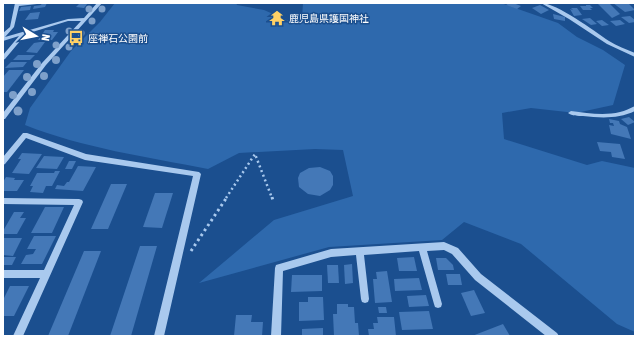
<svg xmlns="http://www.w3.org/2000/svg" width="638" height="339" font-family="'Asap Condensed','Noto Sans JP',sans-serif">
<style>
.green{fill:#2e69ad}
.building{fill:#4478b7}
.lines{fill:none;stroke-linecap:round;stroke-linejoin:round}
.path-far1{stroke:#a9c9ee;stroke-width:2.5;stroke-dasharray:2 3;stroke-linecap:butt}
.path{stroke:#a9c9ee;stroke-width:3;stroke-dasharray:2.5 3.5;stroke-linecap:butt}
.minor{fill:#a9c9ee;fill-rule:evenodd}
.tree{fill:#7ea0ca}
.labels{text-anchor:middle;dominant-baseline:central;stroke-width:3;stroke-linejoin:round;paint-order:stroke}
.far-poi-label{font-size:10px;fill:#fff;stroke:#1b4f8f;text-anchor:start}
</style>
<rect width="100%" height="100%" fill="#1b4f8f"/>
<!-- green -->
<path class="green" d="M115,3H236L237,5L264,10L289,21L302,18L303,3H501L558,23L577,37L603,50L625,65L613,105L576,113L531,108L502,113L504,139L587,165L602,161L635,168V332L617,324L521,244L464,222L442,240L329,247L199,283L274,220L353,196L343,150L315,149L239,153L208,169C147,157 83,148 25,125L30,108L71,51L100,22Z"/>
<!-- building -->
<g class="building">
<polygon points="42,3 47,3 45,7 33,9 34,6 41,5"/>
<polygon points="80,3 88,3 84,8 76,7"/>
<polygon points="509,3 513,3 521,6 517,9 506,5"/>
<polygon points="597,3 609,3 620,14 612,18"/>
<polygon points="613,3 628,3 635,10 625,12"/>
<polygon points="540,5 549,10 541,14 532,8"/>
<polygon points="586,5 590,5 593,8 590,8 592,10 583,10 580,6 586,6"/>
<polygon points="31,6 30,10 19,11 21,7"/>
<polygon points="571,8 577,8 582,15 574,16 570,9 573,10"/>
<polygon points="40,12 38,19 25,20 30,13"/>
<polygon points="553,14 565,17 565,21 554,19"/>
<polygon points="630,16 635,20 635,22 629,23 621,17"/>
<polygon points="590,18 597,24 591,25 582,19"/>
<polygon points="602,20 609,25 602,26 596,21"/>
<polygon points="620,20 625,24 616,26 610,21"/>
<polygon points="45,30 54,30 53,32 58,32 52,40 38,40"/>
<polygon points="40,42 45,42 37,53 26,52 34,43"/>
<polygon points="18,55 35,55 30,60 13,60"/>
<polygon points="11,62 27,62 23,67 5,68"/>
<polygon points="9,70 24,70 7,92 3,92 3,77"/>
<polygon points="629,117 635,122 628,125 621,119"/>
<polygon points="609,119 619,121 620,124 627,127 631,139 611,134 609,125 614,126 613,123 610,123"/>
<polygon points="597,142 620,144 625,159 612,157 611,152 600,151"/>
<polygon points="22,153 42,154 29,174 12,173 21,159 18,159"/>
<polygon points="44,156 64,157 57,169 36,168"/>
<polygon points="69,161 76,161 72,169 65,169"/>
<polygon points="78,166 96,167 83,191 55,189 57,185 64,186 67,182 69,182"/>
<polygon points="320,167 330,171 333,176 333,185 330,190 320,196 308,194 299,187 298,178 300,173 309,168"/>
<polygon points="55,171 60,171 52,186 46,186 43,193 30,192 33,186 30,186 37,173 54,173"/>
<polygon points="6,177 15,178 14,180 24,180 17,191 3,191 3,182"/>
<polygon points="111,184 127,184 108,229 91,229"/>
<polygon points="155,193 173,193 162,228 143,227"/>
<polygon points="45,207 64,207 52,233 31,233"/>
<polygon points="14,212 24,212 20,218 26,218 17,234 3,234 3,231"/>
<polygon points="34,236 56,236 42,264 21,264 26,255 33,254 36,249 27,249"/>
<polygon points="3,238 22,238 13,256 3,255"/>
<polygon points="140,246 157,246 131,336 110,336"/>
<polygon points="84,251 101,251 68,336 48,336"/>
<polygon points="3,257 16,257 12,265 3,265"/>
<polygon points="414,257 417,271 399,271 397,258"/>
<polygon points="436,258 446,258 453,265 454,270 438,270"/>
<polygon points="352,264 353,283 345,284 344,265"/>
<polygon points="327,265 338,265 339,283 328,283"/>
<polygon points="387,271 392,302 375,303 373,279 377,279 376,272"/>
<polygon points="446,274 460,274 462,285 448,285"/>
<polygon points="292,275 322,275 322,291 291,292"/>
<polygon points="419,278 422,290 395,291 394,279"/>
<polygon points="10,286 29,286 14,316 3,316 3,300"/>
<polygon points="474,290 485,313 471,316 461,293"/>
<polygon points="426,295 429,306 409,307 407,296"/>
<polygon points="308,297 323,297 324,320 299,321 299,302 308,302"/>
<polygon points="337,304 348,304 348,307 354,307 355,323 358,323 359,336 334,336 333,314 337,314"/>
<polygon points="378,307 386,307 387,313 379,313"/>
<polygon points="429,311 433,329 402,330 399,312"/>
<polygon points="236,315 252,315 251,322 263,322 262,336 234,336"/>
<polygon points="377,317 394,317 396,336 369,336 368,329 374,329 373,323 378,323"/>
<polygon points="503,324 510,336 472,336"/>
<polygon points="323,328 323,336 302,336 302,329"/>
</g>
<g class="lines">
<!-- path-far1 -->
<polyline class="path-far1" points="226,198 255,154 272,198"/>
<!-- path -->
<g class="path">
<polyline points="272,197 273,201"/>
<polyline points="191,251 227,197"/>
</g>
<!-- minor -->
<g class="minor">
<polygon points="15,3 39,3 37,4 19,6 14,27 5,37 68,19 84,18 97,3 102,3 46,65 5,119 3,119 3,113 42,63 81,21 68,21 26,34 5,59 3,60 3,55 19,36 3,41 3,33 10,27"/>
<path d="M541,3C557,3 594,31 609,41C617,46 626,49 635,53V57L607,44L569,19Z"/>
<path d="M635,106V111C618,119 601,118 583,116C578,116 572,116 568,113L571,111C587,113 604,116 620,112C625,111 630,108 635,106Z"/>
<polygon points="23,133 27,133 86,154 199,172 201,174 164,336 154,336 193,176 85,160 26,138 5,164 3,165 3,157"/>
<polygon points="3,198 79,199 82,200 83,202 23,336 13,336 40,278 3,278 3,270 44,270 74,205 3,204"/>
<polygon points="444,242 458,248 481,274 557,333 559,336 546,336 475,280 452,254 444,250 427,251 442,304 441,307 438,308 435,307 434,304 419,251 364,255 369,299 368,302 365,303 362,302 361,299 356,255 331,257 283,271 281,336 271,336 275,268 276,265 331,249"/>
</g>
</g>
<!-- trees -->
<g class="tree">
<circle cx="89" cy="9" r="3.5"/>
<circle cx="102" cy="9" r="3.5"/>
<circle cx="92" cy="21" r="3.5"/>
<circle cx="69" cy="31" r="3.5"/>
<circle cx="81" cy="33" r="3.5"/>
<circle cx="56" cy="45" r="3.5"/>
<circle cx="69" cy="47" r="3.5"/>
<circle cx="56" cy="60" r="4"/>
<circle cx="37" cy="64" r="4"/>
<circle cx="44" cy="76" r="4"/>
<circle cx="27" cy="77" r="4"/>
<circle cx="32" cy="92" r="4"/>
<circle cx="13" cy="95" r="4"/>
<circle cx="18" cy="111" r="4.5"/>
</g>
<!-- icons -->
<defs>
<symbol id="temple-bare" viewBox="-9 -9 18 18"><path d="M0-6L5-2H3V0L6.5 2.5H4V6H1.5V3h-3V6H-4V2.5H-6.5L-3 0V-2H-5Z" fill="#ffd166" stroke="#1b4f8f" stroke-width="2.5" paint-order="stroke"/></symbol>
<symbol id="bus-bare" viewBox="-9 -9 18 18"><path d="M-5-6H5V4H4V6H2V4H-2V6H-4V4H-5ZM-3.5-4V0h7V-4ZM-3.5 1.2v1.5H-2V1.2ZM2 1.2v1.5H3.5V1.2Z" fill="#ffd166" stroke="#1b4f8f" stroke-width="2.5" paint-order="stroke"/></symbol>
</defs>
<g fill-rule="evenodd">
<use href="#temple-bare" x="266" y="7" width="22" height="22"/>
<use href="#bus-bare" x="65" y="27" width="22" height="22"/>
</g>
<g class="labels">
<!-- far-poi labels -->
<g class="far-poi-label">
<text x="289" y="18">鹿児島県護国神社</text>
<text x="88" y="38">座禅石公園前</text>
</g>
</g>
<!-- border -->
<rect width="638" height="339" fill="none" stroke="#ffffff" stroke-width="8"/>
<!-- north arrow -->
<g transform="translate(36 36) rotate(100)" stroke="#1b4f8f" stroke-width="3" paint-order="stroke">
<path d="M0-3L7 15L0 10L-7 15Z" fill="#ffffff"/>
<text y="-6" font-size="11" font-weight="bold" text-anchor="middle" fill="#ffffff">N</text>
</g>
</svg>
